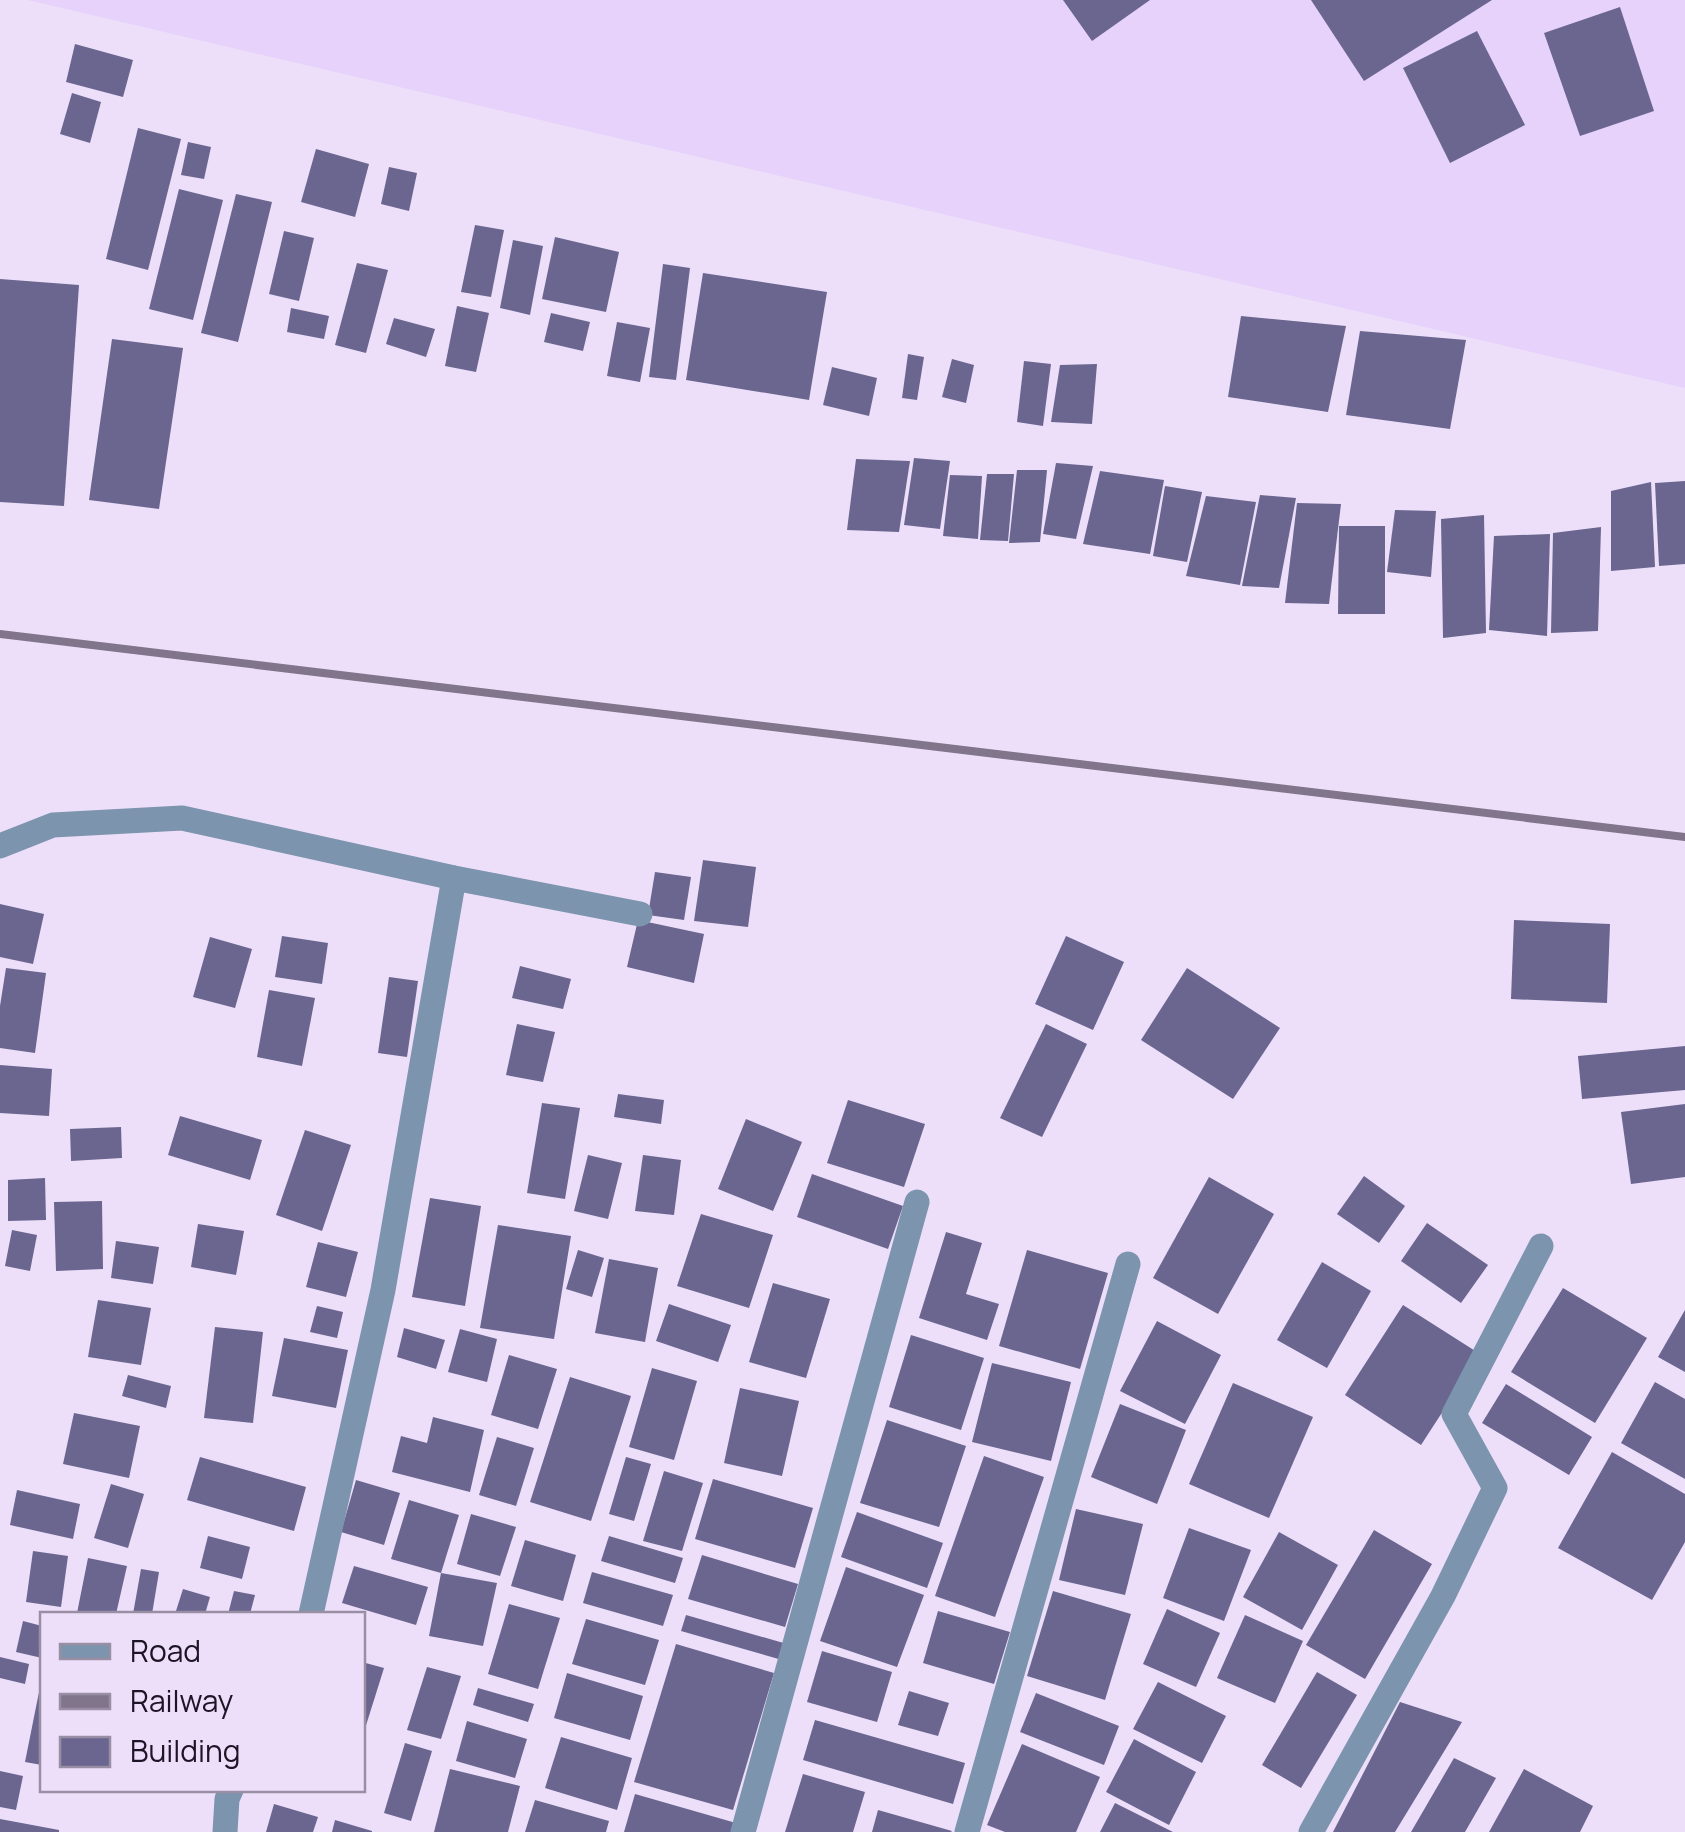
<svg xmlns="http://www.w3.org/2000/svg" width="1685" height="1832" font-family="Manrope,sans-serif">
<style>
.built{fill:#e6d2fa}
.building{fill:#6a668f}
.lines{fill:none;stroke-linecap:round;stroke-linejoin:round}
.minor{stroke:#7c94ad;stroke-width:25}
.rail{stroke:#80758a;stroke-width:8}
</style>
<rect width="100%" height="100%" fill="#eddffa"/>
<!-- built -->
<polygon class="built" points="28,0 1685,0 1685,388"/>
<!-- building -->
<g class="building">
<polygon points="1063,0 1150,0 1092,41"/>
<polygon points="1311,0 1492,0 1364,81"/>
<polygon points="1620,7 1654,111 1580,136 1544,33"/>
<polygon points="1477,31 1525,125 1450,163 1403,68"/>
<polygon points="75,44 133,60 123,97 66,82"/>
<polygon points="72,93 101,102 90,143 60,134"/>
<polygon points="138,128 181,139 148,270 106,259"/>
<polygon points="188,142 211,147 204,179 181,175"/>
<polygon points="316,149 369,164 355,217 301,202"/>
<polygon points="389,167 417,173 409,211 381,204"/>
<polygon points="179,189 223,200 193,320 149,309"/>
<polygon points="236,194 272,202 238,342 201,333"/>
<polygon points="475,225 504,230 491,297 461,292"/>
<polygon points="284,231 314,238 299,301 269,294"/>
<polygon points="555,237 619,252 606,312 542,299"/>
<polygon points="513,240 543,246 530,315 500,308"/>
<polygon points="357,263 388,270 366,353 335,345"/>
<polygon points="663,264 690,268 676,380 649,377"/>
<polygon points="703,273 827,292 809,400 686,380"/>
<polygon points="0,279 79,285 64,506 0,502"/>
<polygon points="457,306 489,313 476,372 445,366"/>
<polygon points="291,308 329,316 324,339 287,332"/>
<polygon points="551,313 590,322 583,351 544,342"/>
<polygon points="1241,316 1346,326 1328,412 1228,397"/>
<polygon points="394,318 435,329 426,357 386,344"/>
<polygon points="617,322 650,328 640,382 607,376"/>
<polygon points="1360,331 1466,340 1450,429 1346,415"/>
<polygon points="112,339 183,348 159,509 89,500"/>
<polygon points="908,354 924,357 917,400 902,398"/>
<polygon points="952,359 974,365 966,403 942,397"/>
<polygon points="1024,361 1051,364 1043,426 1017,422"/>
<polygon points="1097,364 1092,424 1051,422 1060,365"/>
<polygon points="832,367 877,378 869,416 823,405"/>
<polygon points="914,458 950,461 940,529 904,525"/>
<polygon points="856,459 910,461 899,532 847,530"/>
<polygon points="1056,463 1093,466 1076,539 1043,534"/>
<polygon points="1017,470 1047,470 1040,542 1009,543"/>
<polygon points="1100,471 1164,480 1150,554 1083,544"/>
<polygon points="987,474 1014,474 1008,541 980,540"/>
<polygon points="950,475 982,476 978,539 943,536"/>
<polygon points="1685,481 1685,564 1659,566 1655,483"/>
<polygon points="1651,482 1655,567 1611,571 1611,491"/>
<polygon points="1165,486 1202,492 1187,562 1153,556"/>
<polygon points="1260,495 1296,498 1279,588 1242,586"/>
<polygon points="1206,496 1256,502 1240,585 1186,576"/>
<polygon points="1297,503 1341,504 1329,604 1285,603"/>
<polygon points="1395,510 1436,511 1431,577 1387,572"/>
<polygon points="1484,515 1486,633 1443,638 1441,519"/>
<polygon points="1339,526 1385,526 1385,614 1338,614"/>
<polygon points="1601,527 1598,631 1551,633 1553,533"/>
<polygon points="1550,534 1547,636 1489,630 1494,536"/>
<polygon points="703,860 756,867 748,927 694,921"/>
<polygon points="655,872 691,877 684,920 648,915"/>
<polygon points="0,904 44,914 33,964 0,957"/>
<polygon points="638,920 704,934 694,983 627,967"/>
<polygon points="1514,920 1610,924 1607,1003 1511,999"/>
<polygon points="282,936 328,943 322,984 275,977"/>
<polygon points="1066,936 1124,962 1093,1030 1035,1004"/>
<polygon points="210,937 252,949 235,1008 193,997"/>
<polygon points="520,966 571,979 563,1009 512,998"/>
<polygon points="6,968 46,973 35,1053 0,1048 0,1006"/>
<polygon points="1187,968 1280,1028 1233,1099 1141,1040"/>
<polygon points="389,977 418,981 407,1057 378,1053"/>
<polygon points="269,990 315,998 302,1066 257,1057"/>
<polygon points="517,1024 555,1032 543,1082 506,1075"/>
<polygon points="1046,1024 1087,1044 1042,1137 1000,1118"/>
<polygon points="1685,1046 1685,1090 1582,1099 1578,1056"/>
<polygon points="0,1065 52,1069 49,1116 0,1113"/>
<polygon points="618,1094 664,1100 661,1124 614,1117"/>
<polygon points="848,1100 925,1124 904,1187 827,1163"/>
<polygon points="542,1103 580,1108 565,1199 527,1193"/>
<polygon points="1685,1104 1685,1177 1631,1184 1621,1112"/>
<polygon points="180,1116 262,1140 250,1180 168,1155"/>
<polygon points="746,1119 802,1142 773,1211 718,1189"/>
<polygon points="121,1127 122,1158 71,1161 70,1129"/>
<polygon points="305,1130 351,1145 322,1231 276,1215"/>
<polygon points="588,1155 622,1163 608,1219 574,1211"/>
<polygon points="643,1155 681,1160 674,1215 635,1211"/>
<polygon points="812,1174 903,1206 888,1249 797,1217"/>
<polygon points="1364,1176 1405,1206 1379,1243 1337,1214"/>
<polygon points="1209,1177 1274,1214 1218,1314 1153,1278"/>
<polygon points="45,1178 46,1220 8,1221 8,1180"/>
<polygon points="430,1198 481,1206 465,1306 412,1297"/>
<polygon points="102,1201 103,1269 56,1271 54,1202"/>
<polygon points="701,1214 773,1235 749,1308 677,1286"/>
<polygon points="1427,1223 1488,1265 1461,1303 1401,1261"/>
<polygon points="198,1224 244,1231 236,1275 191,1267"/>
<polygon points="498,1225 571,1236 554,1339 480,1328"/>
<polygon points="12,1230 37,1235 30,1271 5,1266"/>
<polygon points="946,1232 982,1243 966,1294 999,1304 987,1340 919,1318"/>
<polygon points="116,1241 159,1247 153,1284 111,1278"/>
<polygon points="318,1242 358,1252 346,1297 306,1287"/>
<polygon points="578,1250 604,1258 592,1297 566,1289"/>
<polygon points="1027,1250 1108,1273 1080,1369 999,1346"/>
<polygon points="609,1259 658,1268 645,1342 595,1333"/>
<polygon points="1322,1262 1371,1291 1327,1368 1277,1340"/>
<polygon points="773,1283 830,1299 806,1378 749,1362"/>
<polygon points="1563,1288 1647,1338 1595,1423 1511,1372"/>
<polygon points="98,1300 151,1308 141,1365 88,1357"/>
<polygon points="669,1304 731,1325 718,1362 656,1341"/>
<polygon points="1403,1305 1480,1354 1421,1445 1345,1395"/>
<polygon points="317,1306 343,1312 337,1338 310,1332"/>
<polygon points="1685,1310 1685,1372 1658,1357"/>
<polygon points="1157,1321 1221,1355 1185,1424 1120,1391"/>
<polygon points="215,1327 263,1332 253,1423 204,1418"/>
<polygon points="404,1328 445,1340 436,1369 397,1357"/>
<polygon points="460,1329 497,1339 487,1382 448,1372"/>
<polygon points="911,1335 984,1358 961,1430 889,1407"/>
<polygon points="284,1338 348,1350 336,1408 272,1396"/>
<polygon points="509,1355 557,1369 538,1429 491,1415"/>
<polygon points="992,1363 1071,1382 1051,1461 972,1442"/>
<polygon points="652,1368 697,1381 674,1460 629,1447"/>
<polygon points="128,1375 171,1386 166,1408 122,1396"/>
<polygon points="570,1377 631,1396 591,1521 530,1502"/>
<polygon points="1655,1382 1685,1399 1685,1479 1621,1443"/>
<polygon points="1233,1383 1313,1417 1269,1518 1189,1484"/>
<polygon points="1506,1384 1592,1437 1569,1475 1482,1423"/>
<polygon points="740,1388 799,1401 782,1476 724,1463"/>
<polygon points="1120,1404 1186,1430 1157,1504 1091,1477"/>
<polygon points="74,1413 140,1426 129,1478 63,1464"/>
<polygon points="433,1417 484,1430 470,1492 392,1472 401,1436 427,1443"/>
<polygon points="887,1420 966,1446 939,1527 860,1503"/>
<polygon points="497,1437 534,1448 516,1506 479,1495"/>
<polygon points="1612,1452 1685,1494 1685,1542 1652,1600 1558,1548"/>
<polygon points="984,1456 1044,1477 995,1617 935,1596"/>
<polygon points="200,1457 306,1487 294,1531 187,1500"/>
<polygon points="626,1457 651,1464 634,1521 609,1514"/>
<polygon points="664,1471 703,1483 682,1551 643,1541"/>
<polygon points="713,1479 813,1508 795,1568 695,1539"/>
<polygon points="356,1480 400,1493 384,1545 341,1532"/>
<polygon points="111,1484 144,1494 128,1548 94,1538"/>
<polygon points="17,1490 80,1504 73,1539 10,1525"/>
<polygon points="409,1500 459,1515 441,1573 391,1559"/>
<polygon points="1076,1509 1143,1524 1125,1595 1059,1580"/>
<polygon points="857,1512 943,1543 927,1588 841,1557"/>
<polygon points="471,1514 516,1527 500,1576 457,1564"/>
<polygon points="1189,1528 1251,1550 1224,1621 1163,1598"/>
<polygon points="1374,1530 1432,1564 1365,1679 1306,1645"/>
<polygon points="1279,1532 1338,1565 1302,1630 1243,1597"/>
<polygon points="208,1536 250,1547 242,1579 200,1568"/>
<polygon points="609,1536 683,1558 675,1583 601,1561"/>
<polygon points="525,1540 576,1555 563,1601 511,1586"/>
<polygon points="33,1551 68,1556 61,1607 26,1602"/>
<polygon points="702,1555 798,1584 785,1627 688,1599"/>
<polygon points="88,1558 127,1566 116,1614 77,1613"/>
<polygon points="354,1566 428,1587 416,1625 342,1603"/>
<polygon points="846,1567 924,1595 897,1667 820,1641"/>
<polygon points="141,1569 159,1572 152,1614 133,1614"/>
<polygon points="592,1572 673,1595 663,1626 583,1603"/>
<polygon points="441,1573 497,1583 483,1646 429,1636"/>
<polygon points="183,1589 210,1597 205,1614 175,1614"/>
<polygon points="234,1591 255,1595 250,1614 228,1614"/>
<polygon points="1053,1591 1131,1614 1105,1700 1027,1676"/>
<polygon points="509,1604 560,1618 538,1689 488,1674"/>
<polygon points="1167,1609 1220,1633 1196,1687 1143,1664"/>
<polygon points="938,1611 1010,1632 994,1684 923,1663"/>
<polygon points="686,1615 787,1644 782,1660 681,1631"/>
<polygon points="1245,1615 1303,1641 1275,1703 1217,1678"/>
<polygon points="586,1619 659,1640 645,1685 572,1664"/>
<polygon points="23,1621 42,1626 42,1658 16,1652"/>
<polygon points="676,1644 774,1673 733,1810 634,1782"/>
<polygon points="822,1651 892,1672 877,1722 807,1702"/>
<polygon points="0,1657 29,1664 25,1684 0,1678"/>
<polygon points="362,1662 384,1668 363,1735 362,1735"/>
<polygon points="427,1667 461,1676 441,1739 407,1730"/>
<polygon points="1317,1672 1357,1695 1301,1788 1262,1765"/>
<polygon points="567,1673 643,1696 630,1740 554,1718"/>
<polygon points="41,1682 42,1682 42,1765 25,1762"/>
<polygon points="1158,1682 1226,1716 1202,1763 1133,1729"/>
<polygon points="478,1688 534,1704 528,1722 473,1705"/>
<polygon points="909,1691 949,1703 938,1736 898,1725"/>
<polygon points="1036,1693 1119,1726 1104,1765 1020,1732"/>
<polygon points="1400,1702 1462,1722 1395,1832 1333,1832"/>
<polygon points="815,1720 965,1763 953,1804 803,1760"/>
<polygon points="467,1721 527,1739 515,1778 456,1761"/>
<polygon points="561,1737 632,1758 617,1810 545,1788"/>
<polygon points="1134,1739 1196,1772 1169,1825 1106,1792"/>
<polygon points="405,1743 432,1751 411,1821 384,1813"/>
<polygon points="1022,1744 1100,1777 1076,1832 1005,1832 987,1825"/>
<polygon points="1454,1758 1496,1778 1465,1832 1411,1832"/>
<polygon points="450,1769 520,1786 508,1832 434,1832"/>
<polygon points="1524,1769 1593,1806 1580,1832 1489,1832"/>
<polygon points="0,1771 23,1776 16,1810 0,1807"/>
<polygon points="803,1774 865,1792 853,1832 785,1832"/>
<polygon points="635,1794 736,1823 733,1832 624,1832"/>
<polygon points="535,1800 609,1821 606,1832 525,1832"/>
<polygon points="1115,1803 1173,1832 1100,1832"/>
<polygon points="274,1804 318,1817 313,1832 266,1832"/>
<polygon points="878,1810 952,1831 951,1832 872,1832"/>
<polygon points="0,1819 59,1830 59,1832 0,1832"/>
<polygon points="335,1820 372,1831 372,1832 332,1832"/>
</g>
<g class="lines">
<!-- minor -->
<g class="minor">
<polyline points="0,846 53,825 182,818 454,878 640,914"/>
<polyline points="311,1614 383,1290 454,878"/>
<polyline points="225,1832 227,1799 231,1790"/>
<polyline points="743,1832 917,1202"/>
<polyline points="967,1832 1128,1264"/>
<polyline points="1311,1832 1443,1596 1495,1488 1454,1414 1541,1246"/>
</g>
<!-- rail -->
<polyline class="rail" points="0,634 1685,837"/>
</g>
<!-- legend -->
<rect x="40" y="1612" width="325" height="180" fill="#eddffa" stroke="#9a8ea5" stroke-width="2.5"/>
<rect x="60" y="1644" width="50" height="15" fill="#7c94ad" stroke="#9a8ea5" stroke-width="2.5"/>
<text x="130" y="1662" font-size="30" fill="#1d1525">Road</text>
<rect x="60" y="1694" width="50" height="15" fill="#80758a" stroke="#9a8ea5" stroke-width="2.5"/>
<text x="130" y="1712" font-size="30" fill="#1d1525">Railway</text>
<rect x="60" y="1737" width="50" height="30" fill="#6a668f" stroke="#9a8ea5" stroke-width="2.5"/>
<text x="130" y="1762" font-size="30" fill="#1d1525">Building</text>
</svg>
